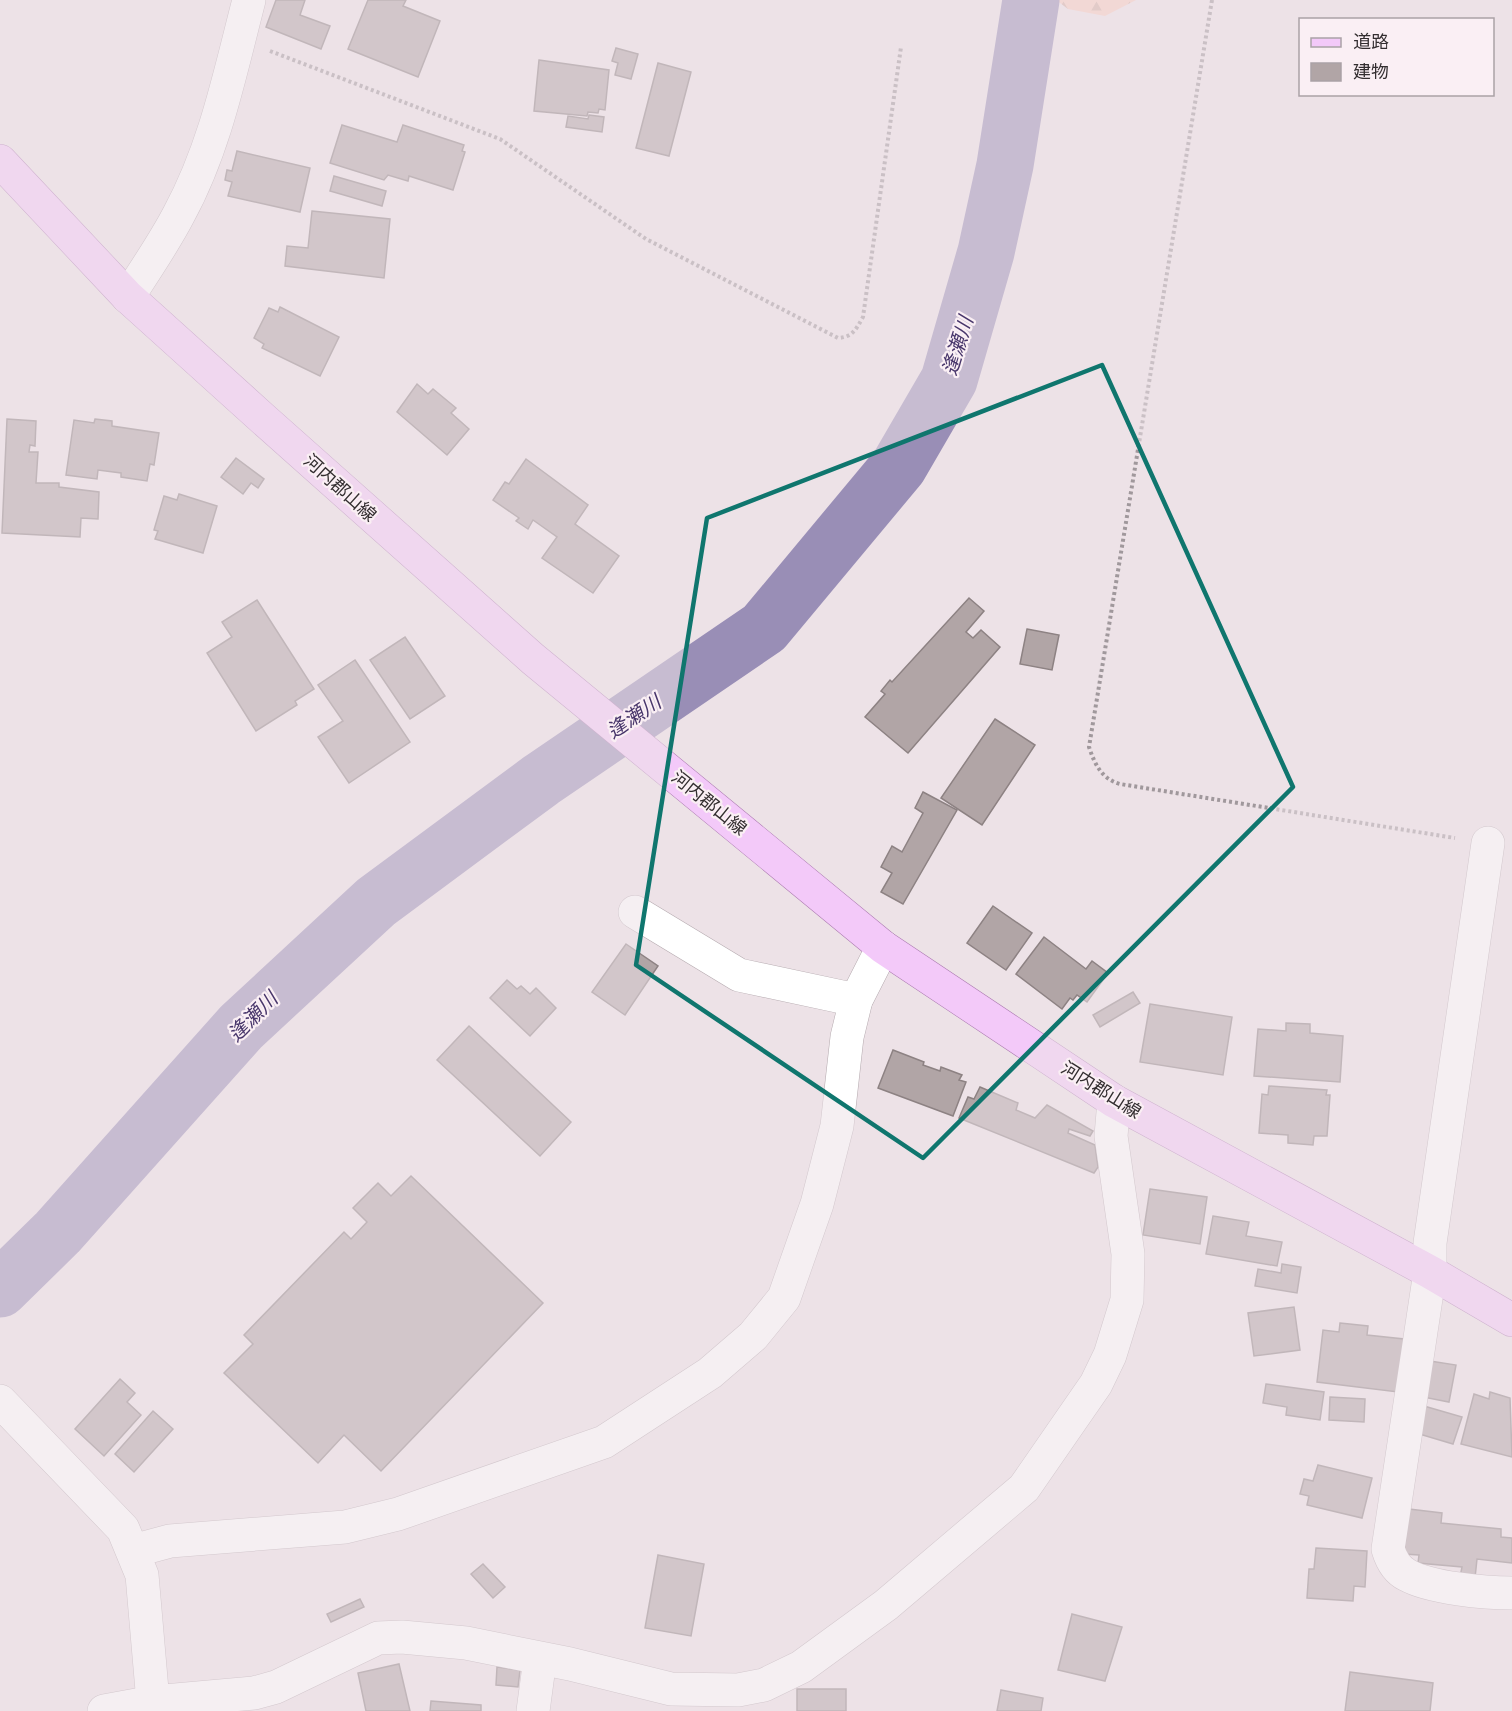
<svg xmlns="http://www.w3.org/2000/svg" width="1512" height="1711" font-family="Signika,'Noto Sans JP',sans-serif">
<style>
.forest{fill:url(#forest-firs)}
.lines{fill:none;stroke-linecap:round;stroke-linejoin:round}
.river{stroke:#998eb6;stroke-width:57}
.building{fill:#b1a5a6;stroke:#8d8283;stroke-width:1.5}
.minor-casing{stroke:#b5aaaf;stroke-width:34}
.major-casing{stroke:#ab7bb0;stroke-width:34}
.path{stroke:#a0989c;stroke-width:4;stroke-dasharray:3 3;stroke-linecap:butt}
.minor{stroke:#fff;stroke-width:33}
.major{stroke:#f3c9f9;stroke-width:33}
.marked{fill:none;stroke:#0f766e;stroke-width:4.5;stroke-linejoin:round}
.labels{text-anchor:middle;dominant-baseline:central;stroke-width:4.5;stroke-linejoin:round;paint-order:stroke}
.street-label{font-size:18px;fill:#332e30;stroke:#faeff4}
.water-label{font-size:20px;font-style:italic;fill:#48366b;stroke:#faeff4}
</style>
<defs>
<pattern id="forest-firs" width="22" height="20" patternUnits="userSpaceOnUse" patternTransform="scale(1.5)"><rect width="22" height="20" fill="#f9ccbf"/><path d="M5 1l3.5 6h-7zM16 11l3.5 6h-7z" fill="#d6b0a4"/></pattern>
</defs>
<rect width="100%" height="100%" fill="#ede2e7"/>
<!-- forest -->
<polygon class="forest" points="1056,0 1136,0 1105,16 1068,9"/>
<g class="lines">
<!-- river -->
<polyline class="river" points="0,1289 58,1232 241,1027 376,902 541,780 764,628 899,466 949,380 986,252 1005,165 1031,0"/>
</g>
<!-- building -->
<g class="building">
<polygon points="276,0 305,0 300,15 330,26 321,49 266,27"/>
<polygon points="368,0 406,0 403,6 440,21 418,77 348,49"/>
<polygon points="616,48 638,54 631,79 615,75 618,63 612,61"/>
<polygon points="539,60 609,70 605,110 599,109 598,113 588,112 587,116 534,111"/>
<polygon points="658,63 691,72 669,156 636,148"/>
<polygon points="589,115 604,117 602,132 566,127 568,116 588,119"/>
<polygon points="342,125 397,142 403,125 464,145 462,151 465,152 453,190 409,176 408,181 388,175 384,180 330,163"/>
<polygon points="237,151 310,168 300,212 228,196 232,182 225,180 227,170 232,171"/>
<polygon points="334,176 386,191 382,206 330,191"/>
<polygon points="312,211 390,219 384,278 285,266 287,246 308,248"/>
<polygon points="280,307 339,337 320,376 262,348 264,344 254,338 269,308 278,312"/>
<polygon points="417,384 428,394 433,389 456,408 451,413 469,429 447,455 397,412"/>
<polygon points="7,419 36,421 35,446 30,445 29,452 38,452 36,483 59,483 59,487 99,492 98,519 81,518 80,537 2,533"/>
<polygon points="95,419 112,421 112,426 159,433 154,465 150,464 147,481 121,477 121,473 98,470 97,479 66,475 74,420 94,423"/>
<polygon points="236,458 264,479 258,488 251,483 243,494 221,477"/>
<polygon points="526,459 588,505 575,524 619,556 593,593 542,558 557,537 533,520 528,529 516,521 519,518 493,500 505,482 509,484"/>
<polygon points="179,494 217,506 203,553 155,539 158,531 154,530 164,496 177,500"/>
<polygon points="969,598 984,611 966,632 973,638 981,630 1000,647 908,753 865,717 885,694 881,691 890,680 892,682"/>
<polygon points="257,600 314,689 295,701 297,705 256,731 207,653 232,637 222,622"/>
<polygon points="1027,629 1059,635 1052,670 1020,664"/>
<polygon points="405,637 445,696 410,719 370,660"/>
<polygon points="355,660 410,742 349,783 318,737 343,721 318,685"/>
<polygon points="995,719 1035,745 982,825 941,798"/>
<polygon points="923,792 957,810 903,904 881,892 892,873 881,867 892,846 902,852 923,813 915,808"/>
<polygon points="993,906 1032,933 1006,970 967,943"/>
<polygon points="1044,937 1086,969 1092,961 1108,973 1087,1002 1077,995 1073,1000 1070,998 1062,1009 1016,974"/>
<polygon points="626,944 658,966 625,1015 592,992"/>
<polygon points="507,980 517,989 521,986 530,994 536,988 556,1008 530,1036 490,998"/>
<polygon points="1133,992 1140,1003 1100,1027 1093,1015"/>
<polygon points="1150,1004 1232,1017 1223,1075 1140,1062"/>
<polygon points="1286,1023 1310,1024 1310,1033 1343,1036 1340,1082 1254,1076 1258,1029 1286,1031"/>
<polygon points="469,1026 571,1122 540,1156 437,1060"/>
<polygon points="893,1050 924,1062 923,1065 940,1071 941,1067 962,1075 959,1080 966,1082 953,1116 878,1088"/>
<polygon points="1269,1086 1327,1090 1326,1095 1330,1095 1327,1136 1314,1136 1313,1145 1288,1143 1288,1135 1259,1133 1262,1094 1268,1095"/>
<polygon points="980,1087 1018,1103 1016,1110 1035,1118 1047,1105 1093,1131 1090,1136 1069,1129 1068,1133 1095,1145 1098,1167 1094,1173 959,1118 968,1097 974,1099"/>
<polygon points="411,1176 543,1303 381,1471 344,1435 318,1463 224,1373 253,1344 244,1335 344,1232 351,1239 367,1222 353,1208 378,1183 391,1196"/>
<polygon points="1150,1189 1207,1197 1200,1244 1143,1235"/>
<polygon points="1213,1216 1249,1222 1246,1236 1282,1242 1277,1266 1206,1254"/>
<polygon points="1282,1264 1301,1267 1297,1293 1255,1286 1258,1269 1281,1273"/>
<polygon points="1294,1307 1300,1350 1254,1356 1248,1313"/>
<polygon points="1340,1323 1368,1326 1367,1335 1404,1339 1398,1392 1317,1382 1323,1330 1339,1332"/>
<polygon points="1430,1361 1456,1365 1449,1402 1423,1397"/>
<polygon points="120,1379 135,1393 127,1402 141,1415 104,1456 75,1429"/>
<polygon points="1266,1384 1324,1392 1320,1420 1286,1415 1287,1407 1263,1403"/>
<polygon points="1490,1392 1510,1398 1512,1457 1461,1444 1474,1394 1489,1399"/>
<polygon points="1330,1397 1365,1399 1364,1422 1329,1420"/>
<polygon points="1424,1406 1462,1417 1453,1444 1416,1433"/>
<polygon points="153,1411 173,1429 134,1472 115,1454"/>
<polygon points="1318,1465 1372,1478 1362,1518 1307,1505 1309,1496 1300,1494 1304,1479 1313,1481"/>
<polygon points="1409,1509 1442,1513 1441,1523 1501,1529 1501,1537 1512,1538 1512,1563 1477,1559 1475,1578 1460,1577 1462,1567 1418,1563 1419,1555 1404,1554"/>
<polygon points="1316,1548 1367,1551 1365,1587 1354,1586 1353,1601 1307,1598 1309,1569 1314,1569"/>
<polygon points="658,1555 704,1564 691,1636 645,1628"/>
<polygon points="483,1564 505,1587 493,1598 471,1574"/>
<polygon points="360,1599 364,1607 331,1622 327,1614"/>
<polygon points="1072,1614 1122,1627 1105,1681 1058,1670"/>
<polygon points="399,1664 410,1711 366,1711 358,1673"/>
<polygon points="497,1667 520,1670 518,1687 496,1685"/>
<polygon points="1350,1672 1433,1683 1430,1711 1345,1711"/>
<rect x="797" y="1689" width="49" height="22"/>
<polygon points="1001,1690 1043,1698 1041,1711 997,1711"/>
<polygon points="431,1701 481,1705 481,1711 430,1711"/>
</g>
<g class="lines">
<defs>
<g id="minor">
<path d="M128,297C145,270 164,243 179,214C215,148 230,73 249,0"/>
<path d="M1488,843L1430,1243V1272L1388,1549C1391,1559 1397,1570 1407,1575C1430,1588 1485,1593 1512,1593"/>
<polyline points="635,912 739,975 856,1000"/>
<polyline points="0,1401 123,1529 142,1575 153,1702"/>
<polyline points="133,1551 170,1541 345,1527 398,1514 604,1442 710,1373 753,1336 784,1298 817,1204 837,1126 847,1037 856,1000 883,947"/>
<polyline points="104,1711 153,1702 254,1693 276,1687 378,1638 402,1637 466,1643 570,1664 671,1689 738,1690 764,1685 801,1667 886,1605 1024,1488 1096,1384 1110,1355 1127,1300 1128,1254 1111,1136 1114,1101"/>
<polyline points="533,1711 540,1659"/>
</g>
<polyline id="major" points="0,161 128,297 261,417 533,659 883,947 1114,1101 1430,1272 1512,1320"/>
</defs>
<!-- minor casing -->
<use href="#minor" class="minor-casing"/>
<!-- major casing -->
<use href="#major" class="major-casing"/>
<!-- path -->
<g class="path">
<path d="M1212,0L1089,747C1095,765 1102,779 1120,784L1455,838"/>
<path d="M270,51L500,139L646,239L838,338C853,337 856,329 863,317L901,47"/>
</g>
<!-- minor -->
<use href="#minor" class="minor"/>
<!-- major -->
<use href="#major" class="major"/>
</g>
<!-- marked area -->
<path d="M0 0H1512V1711H0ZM1102,365L1293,787L923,1158L636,965L707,518Z" fill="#ede2e7" fill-opacity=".55" fill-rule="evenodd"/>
<path class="marked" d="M1102,365L1293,787L923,1158L636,965L707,518Z"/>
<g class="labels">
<!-- street labels -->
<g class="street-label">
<text transform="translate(340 488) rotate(42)">河内郡山線</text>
<text transform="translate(709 803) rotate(39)">河内郡山線</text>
<text transform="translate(1101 1090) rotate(32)">河内郡山線</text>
</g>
<!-- water labels -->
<g class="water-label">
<text transform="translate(958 346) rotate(-73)">逢瀬川</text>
<text transform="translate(634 717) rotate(-34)">逢瀬川</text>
<text transform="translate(253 1017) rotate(-45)">逢瀬川</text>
</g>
</g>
<!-- legend -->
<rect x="1299" y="18" width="195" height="78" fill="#faeff4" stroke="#aaa2a6" stroke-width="1.5"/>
<rect x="1311" y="38" width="30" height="9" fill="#f3c9f9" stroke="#aaa2a6" stroke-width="1.5"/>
<text x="1353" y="48" font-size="18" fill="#332e30">道路</text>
<rect x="1311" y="63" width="30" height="18" fill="#b1a5a6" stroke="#aaa2a6" stroke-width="1.5"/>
<text x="1353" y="78" font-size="18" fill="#332e30">建物</text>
</svg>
